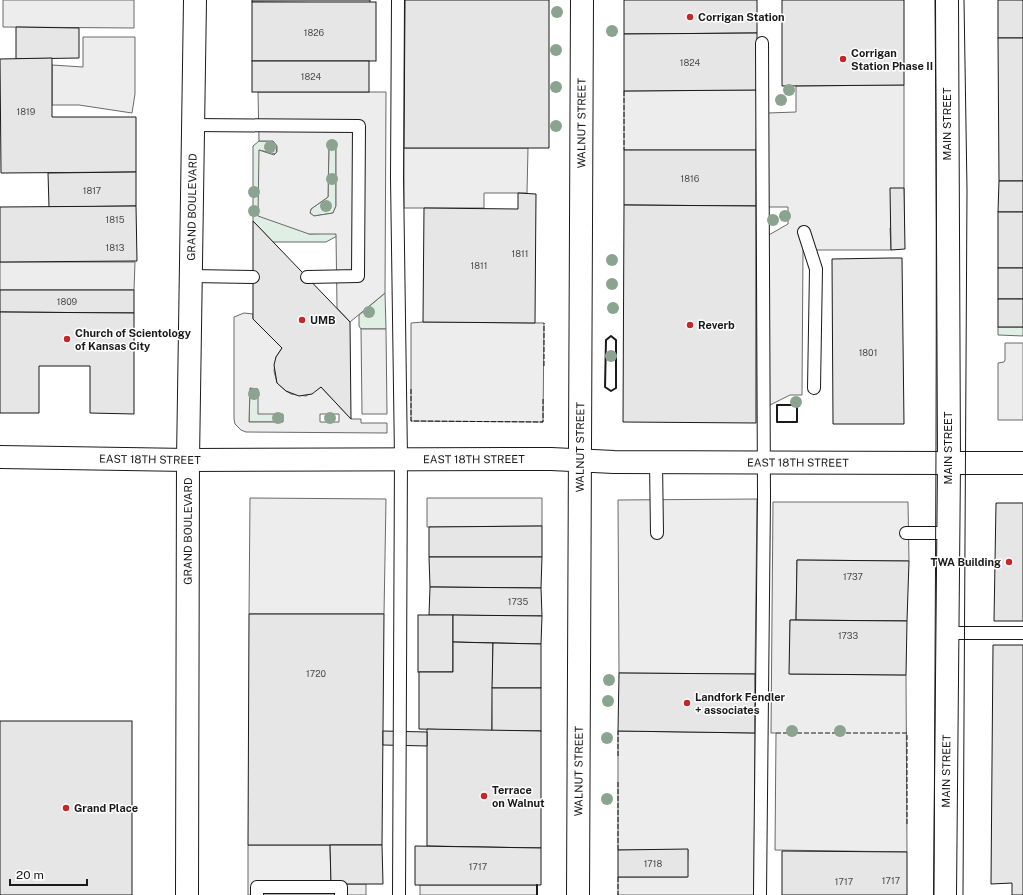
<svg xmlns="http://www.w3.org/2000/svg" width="1023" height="895" font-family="'Public Sans',sans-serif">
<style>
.green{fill:#e0efe3;stroke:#6a6a6a}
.parking{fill:#ededed;stroke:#6a6a6a;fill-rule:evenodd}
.building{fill:#e6e6e6;stroke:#1a1a1a}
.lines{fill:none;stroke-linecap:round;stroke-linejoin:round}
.lane-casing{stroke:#1a1a1a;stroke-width:14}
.street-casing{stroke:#1a1a1a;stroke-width:24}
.secondary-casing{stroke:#1a1a1a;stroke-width:24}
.lane{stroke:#fff;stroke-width:12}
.street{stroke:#fff;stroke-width:22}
.secondary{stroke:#fff;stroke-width:22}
.tram{stroke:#1a1a1a;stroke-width:1}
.fence{stroke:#1a1a1a;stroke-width:1;stroke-dasharray:5 2;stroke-linecap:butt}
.wall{stroke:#1a1a1a;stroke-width:2}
.tree{fill:#8aa48f}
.poi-dot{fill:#c62828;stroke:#fff;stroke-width:1.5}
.labels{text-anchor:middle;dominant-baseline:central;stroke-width:3;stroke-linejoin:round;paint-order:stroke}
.number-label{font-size:9px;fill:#4d4d4d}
.poi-label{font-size:11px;font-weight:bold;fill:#1a1a1a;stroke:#fff;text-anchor:start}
.street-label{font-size:11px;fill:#1a1a1a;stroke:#fff}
</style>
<rect width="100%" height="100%" fill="#fff"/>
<!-- green -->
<g class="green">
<polygon points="259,141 273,141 277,146 276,154 259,150 309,234 335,233 337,236 326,242 273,242 253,221 253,146"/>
<polygon points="329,142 336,142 336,206 333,213 314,216 310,213 311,209 328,197"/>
<polygon points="385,293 386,329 361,329 359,326 359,315"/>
<polygon points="998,327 1023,327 1023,336 998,335"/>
<polygon points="250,388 258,388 284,414 283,422 249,422"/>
</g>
<!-- parking -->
<g class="parking">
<polygon points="3,0 134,0 134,28 3,27"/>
<polygon points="83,37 135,37 135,94 132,113 79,105 52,105 52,65 83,67"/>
<polygon points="904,85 904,228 890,228 891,250 803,250 802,395 790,395 768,406 767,236 788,224 788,207 768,207 768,113 796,112 796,86"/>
<polygon points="757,90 756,150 624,150 624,91"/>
<path d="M258,92H386L385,293L350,322L337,308L336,234H309L258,216L259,150L274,155L277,152V146L273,141H259ZM329,142H336V206L333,213L314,216L310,213L311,209L328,197Z"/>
<polygon points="404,148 528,148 527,193 484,193 484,208 404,208"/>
<polygon points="0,262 135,262 134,290 0,290"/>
<path d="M244,313L253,314V319L282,348L276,357L274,371L277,383L286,391L291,394L306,396L321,387L351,419H361V423H387V433L246,432L241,430L235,424L234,419V317ZM250,388L258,389V414H283V422H249ZM320,414H339V422H320Z"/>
<polygon points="423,322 544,323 543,422 411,421 411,323"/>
<polygon points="361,329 386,329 387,414 362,414"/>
<polygon points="1005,343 1023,343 1023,420 998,420 998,363 1004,362 1005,360"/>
<polygon points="250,498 386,499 384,614 249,614"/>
<polygon points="427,498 542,498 542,526 427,527"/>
<polygon points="757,499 755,674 619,673 618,500"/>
<polygon points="773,502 908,502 909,561 797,560 796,620 790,620 790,674 906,675 907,852 775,850 776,733 771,733"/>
<polygon points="618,731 755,733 754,895 618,895 618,877 687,877 688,850 618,850"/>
<polygon points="248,845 330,845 331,884 366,884 366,895 248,895"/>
<rect x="420" y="885" width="117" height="10"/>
</g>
<!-- building -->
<g class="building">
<polygon points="252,0 370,0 370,3 252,2"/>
<polygon points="405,0 549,0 549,148 404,148"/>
<polygon points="624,0 757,0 757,33 624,34"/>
<polygon points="782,0 904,0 904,85 782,86"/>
<rect x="998" y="0" width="25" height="38"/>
<rect x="252" y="2" width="124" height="59"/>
<polygon points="16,27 79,28 79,58 16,59"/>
<polygon points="757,33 757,90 624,91 624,34"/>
<polygon points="998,38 1023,38 1023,181 999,181"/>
<polygon points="52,58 52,117 136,117 136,172 1,173 0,59"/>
<rect x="252" y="61" width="117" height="31"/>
<polygon points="624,150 756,150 756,206 624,205"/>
<polygon points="136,172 136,206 49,207 48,173"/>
<polygon points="999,181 1023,181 1023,212 998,212"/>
<polygon points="890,188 904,188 905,249 891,250"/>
<polygon points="518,193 536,194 535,323 423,322 424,208 518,209"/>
<polygon points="624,205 756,206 756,423 623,422"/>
<polygon points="136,206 137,261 0,262 0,207"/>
<rect x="998" y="212" width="25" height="56"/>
<polygon points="253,221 350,322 351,419 321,387 312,394 299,396 286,391 277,383 274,365 276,357 282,348 253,319"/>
<polygon points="889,258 902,258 904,424 833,424 832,259"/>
<rect x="998" y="268" width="25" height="31"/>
<polygon points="0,290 134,290 134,313 0,312"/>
<rect x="998" y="299" width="25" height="28"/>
<polygon points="0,312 134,313 134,414 90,413 90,366 39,366 39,413 0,413"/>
<polygon points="996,503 1023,503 1023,621 994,621"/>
<polygon points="542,526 542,557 429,557 429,527"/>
<polygon points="429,557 542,557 541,588 430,587"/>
<polygon points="797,560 909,561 907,621 796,620"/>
<polygon points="430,587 541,588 542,616 429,615"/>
<polygon points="249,614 384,614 382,845 248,845"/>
<rect x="418" y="615" width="35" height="57"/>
<polygon points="453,615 542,616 541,644 453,642"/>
<polygon points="790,620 907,621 906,675 789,674"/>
<polygon points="453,642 493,643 492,731 419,729 419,672 453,672"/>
<polygon points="493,643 541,644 541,688 492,688"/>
<polygon points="993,645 1023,645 1023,895 1012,895 1012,883 991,884"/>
<polygon points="619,673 755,674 755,733 618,731"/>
<rect x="492" y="688" width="49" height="43"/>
<rect x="0" y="721" width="132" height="174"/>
<polygon points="427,729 541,731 541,848 427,846"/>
<polygon points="383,731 427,732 427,746 383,745"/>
<polygon points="330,845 382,845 383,884 331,884"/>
<polygon points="415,846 541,848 541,885 415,885"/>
<polygon points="688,849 688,877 618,877 618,850"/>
<polygon points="782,851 907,852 907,895 782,895"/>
</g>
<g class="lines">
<defs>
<g id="lane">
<polyline points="398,0 397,178 401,458 399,895"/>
<polyline points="193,125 359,126 358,276 307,277"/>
<polyline points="804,232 816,269 814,388"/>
<polyline points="191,276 253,277"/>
<polyline points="656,462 657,533"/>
<polyline points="906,533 948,533"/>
<polyline points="948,633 1023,633"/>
<polyline points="257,895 257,887 341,887 341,895"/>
<polyline points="760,895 764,496 762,43"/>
</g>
<g id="street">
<polyline points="949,463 1023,463"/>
<path id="s1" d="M578,895L582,0"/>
</g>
<g id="secondary">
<path id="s2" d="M0,457L188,460L551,459L614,462L949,463"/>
<path id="s3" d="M187,895L188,460L195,0"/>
<path id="s4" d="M945,895L949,463L947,0"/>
</g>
</defs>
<!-- lane casing -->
<use href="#lane" class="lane-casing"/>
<!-- street casing -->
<use href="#street" class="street-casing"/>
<!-- secondary casing -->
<use href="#secondary" class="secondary-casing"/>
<!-- lane -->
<use href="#lane" class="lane"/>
<!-- street -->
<use href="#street" class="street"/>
<!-- secondary -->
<use href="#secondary" class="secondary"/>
<!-- tram -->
<g class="tram">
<path d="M934,895C935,597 938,298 935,0"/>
<polyline points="963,895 967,190 964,0"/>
</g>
<!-- fence -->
<g class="fence">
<polyline points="624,91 624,150"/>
<polyline points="544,366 544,323"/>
<polyline points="411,389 411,421 543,422 543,399"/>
<polyline points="776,733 907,733 907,824"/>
<polyline points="618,756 618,731"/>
<polyline points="618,850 618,782"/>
<polyline points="618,877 618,895"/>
</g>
<!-- wall -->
<g class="wall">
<polygon points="611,336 616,340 616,388 611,391 605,387 606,340"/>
<rect x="777" y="405" width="20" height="17"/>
<polyline points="537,895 537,885"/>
</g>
</g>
<!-- trees -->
<g class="tree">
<circle cx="557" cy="12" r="6"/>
<circle cx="612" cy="31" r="6"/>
<circle cx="556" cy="50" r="6"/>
<circle cx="556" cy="87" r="6"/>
<circle cx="789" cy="90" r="6"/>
<circle cx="781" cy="100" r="6"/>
<circle cx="556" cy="126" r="6"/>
<circle cx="332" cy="145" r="6"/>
<circle cx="270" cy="147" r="6"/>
<circle cx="332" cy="179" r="6"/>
<circle cx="254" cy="192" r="6"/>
<circle cx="326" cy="206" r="6"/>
<circle cx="254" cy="211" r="6"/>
<circle cx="785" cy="216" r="6"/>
<circle cx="773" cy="220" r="6"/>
<circle cx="612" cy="260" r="6"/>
<circle cx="612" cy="284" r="6"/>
<circle cx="613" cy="308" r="6"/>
<circle cx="369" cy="312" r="6"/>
<circle cx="611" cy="356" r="6"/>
<circle cx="254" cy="394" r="6"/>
<circle cx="796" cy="402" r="6"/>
<circle cx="278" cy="418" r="6"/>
<circle cx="330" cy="418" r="6"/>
<circle cx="609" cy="680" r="6"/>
<circle cx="608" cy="701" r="6"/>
<circle cx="792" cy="731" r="6"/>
<circle cx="840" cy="731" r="6"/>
<circle cx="607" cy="738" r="6"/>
<circle cx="607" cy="799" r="6"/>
</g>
<!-- markers -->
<g class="poi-dot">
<circle cx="690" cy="17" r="4"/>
<circle cx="843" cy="59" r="4"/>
<circle cx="302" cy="320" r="4"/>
<circle cx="690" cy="325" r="4"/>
<circle cx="67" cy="339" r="4"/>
<circle cx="1009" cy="562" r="4"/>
<circle cx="687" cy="703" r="4"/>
<circle cx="484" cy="796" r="4"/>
<circle cx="66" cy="808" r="4"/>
</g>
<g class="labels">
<!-- number labels -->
<g class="number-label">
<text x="314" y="32">1826</text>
<text x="690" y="62">1824</text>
<text x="311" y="76">1824</text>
<text x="26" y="111">1819</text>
<text x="690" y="178">1816</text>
<text x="92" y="190">1817</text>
<text x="115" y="219">1815</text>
<text x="115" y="247">1813</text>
<text x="520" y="253">1811</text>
<text x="479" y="265">1811</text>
<text x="67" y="301">1809</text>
<text x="868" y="352">1801</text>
<text x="853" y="576">1737</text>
<text x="518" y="601">1735</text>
<text x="848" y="635">1733</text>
<text x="316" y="673">1720</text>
<text x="653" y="863">1718</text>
<text x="478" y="866">1717</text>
<text x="891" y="880">1717</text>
<text x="844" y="881">1717</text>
</g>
<!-- poi labels -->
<g class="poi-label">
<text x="698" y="17">Corrigan Station</text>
<text x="851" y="53">Corrigan<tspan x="851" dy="13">Station Phase II</tspan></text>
<text x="310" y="320">UMB</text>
<text x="698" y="325">Reverb</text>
<text x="75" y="333">Church of Scientology<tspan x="75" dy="13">of Kansas City</tspan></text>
<text x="1001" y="562" text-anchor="end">TWA Building</text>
<text x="695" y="697">Landfork Fendler<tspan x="695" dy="13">+ associates</tspan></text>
<text x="492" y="790">Terrace<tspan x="492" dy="13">on Walnut</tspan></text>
<text x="74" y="808">Grand Place</text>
</g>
<!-- street labels -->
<g class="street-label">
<text stroke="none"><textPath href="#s1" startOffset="772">WALNUT STREET</textPath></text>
<text transform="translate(947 124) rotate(-90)">MAIN STREET</text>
<text stroke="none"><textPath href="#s3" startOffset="688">GRAND BOULEVARD</textPath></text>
<text stroke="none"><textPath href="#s1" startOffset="448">WALNUT STREET</textPath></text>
<text transform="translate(948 448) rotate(-90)">MAIN STREET</text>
<text stroke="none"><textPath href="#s2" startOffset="150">EAST 18TH STREET</textPath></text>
<text stroke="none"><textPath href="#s2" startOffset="474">EAST 18TH STREET</textPath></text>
<text stroke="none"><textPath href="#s2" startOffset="798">EAST 18TH STREET</textPath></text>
<text stroke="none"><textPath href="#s3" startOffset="364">GRAND BOULEVARD</textPath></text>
<text stroke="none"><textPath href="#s1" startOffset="124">WALNUT STREET</textPath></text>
<text stroke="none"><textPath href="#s4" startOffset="124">MAIN STREET</textPath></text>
</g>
</g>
<!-- scale -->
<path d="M10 879v6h77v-6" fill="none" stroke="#1a1a1a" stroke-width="2"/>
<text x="16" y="879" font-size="12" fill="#1a1a1a" stroke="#ffffff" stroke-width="3" paint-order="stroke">20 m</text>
</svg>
